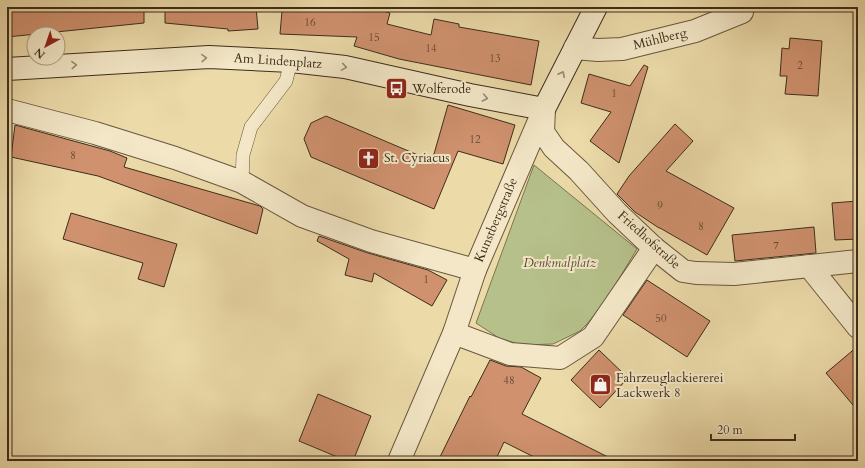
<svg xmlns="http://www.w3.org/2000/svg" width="865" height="468" font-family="Cardo,serif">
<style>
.green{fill:#b6c08a;stroke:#7a7652}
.building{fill:#cf916e;stroke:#3d2d1b}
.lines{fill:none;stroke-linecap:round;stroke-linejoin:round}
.service-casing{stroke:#69583e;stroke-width:14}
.minor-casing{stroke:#69583e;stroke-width:24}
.secondary-casing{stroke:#3d2d1b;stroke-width:24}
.service{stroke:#f3e7c7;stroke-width:13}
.minor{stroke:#f3e7c7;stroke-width:22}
.secondary{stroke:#f3e7c7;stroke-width:22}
.oneway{stroke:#988a71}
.labels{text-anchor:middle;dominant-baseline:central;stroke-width:4;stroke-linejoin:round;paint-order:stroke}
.number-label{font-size:11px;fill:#624630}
.street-label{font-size:13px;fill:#3d2d1b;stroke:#f3e7c7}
.poi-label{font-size:13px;fill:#3d2d1b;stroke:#f3e7c7;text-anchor:start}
.park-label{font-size:13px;font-style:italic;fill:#554a31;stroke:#f3e7c7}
</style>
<rect width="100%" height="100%" fill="#ecdaa9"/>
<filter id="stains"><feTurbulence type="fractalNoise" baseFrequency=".005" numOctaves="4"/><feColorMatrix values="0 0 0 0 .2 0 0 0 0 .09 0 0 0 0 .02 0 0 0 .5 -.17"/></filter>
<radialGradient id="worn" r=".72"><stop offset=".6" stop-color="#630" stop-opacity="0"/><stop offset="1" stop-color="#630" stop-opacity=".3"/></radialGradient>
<!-- green -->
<polygon class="green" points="534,165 637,249 606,300 587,324 580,331 553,344 522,345 499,338 476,323"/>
<!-- building -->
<g class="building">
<polygon points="51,7 144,7 144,23 7,37 7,11"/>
<polygon points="165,7 256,7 258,29 228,31 228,29 165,23"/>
<polygon points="301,7 370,7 390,13 387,24 431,35 434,19 459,24 459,27 539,41 531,85 399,59 354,46 357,37 280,34 282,11 301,11"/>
<polygon points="790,38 822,41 818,96 785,94 787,76 780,76 782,48 789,49"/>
<polygon points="644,65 648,67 619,163 590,141 611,112 581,103 589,74 630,86"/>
<polygon points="448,105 515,125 503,164 458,151 434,209 311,157 304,139 311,123 326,116 432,161"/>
<polygon points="675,124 693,141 666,171 734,208 707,255 660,228 659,228 635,212 617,194 629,176"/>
<polygon points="15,125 110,151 127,158 124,167 260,206 263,209 257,234 98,176 11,157"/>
<polygon points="858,201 858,239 835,240 832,203"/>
<polygon points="71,213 177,244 164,287 138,279 143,263 63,239"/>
<polygon points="814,227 816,253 735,261 732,235"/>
<polygon points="319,236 368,253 428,270 447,280 432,306 374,273 372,282 345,275 349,259 317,241"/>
<polygon points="647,280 710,321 687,357 623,315"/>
<polygon points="858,346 858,411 826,373"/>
<polygon points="599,350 628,378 600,408 571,380"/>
<polygon points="490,360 506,366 521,367 541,378 522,414 616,461 542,461 504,442 495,461 438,461 470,396 471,397"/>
<polygon points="318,394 371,416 353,461 347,461 299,441"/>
</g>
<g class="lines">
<defs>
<polyline id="service" points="242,182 243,155 251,127 286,81 291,61"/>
<g id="minor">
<polyline points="575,48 598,50 622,49 695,31 742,12"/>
<polyline points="544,109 543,132 554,148 579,171 617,213 654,248 683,271 696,273 734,274 858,261"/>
<polyline points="7,110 95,133 175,158 242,182 302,216 371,241 475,270"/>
<polyline points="809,266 858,327"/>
<polyline points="454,333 510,354 560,358 593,337 654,248"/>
<polyline points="399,461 454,333 475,270 542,114"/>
</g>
<polyline id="secondary" points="7,69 209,57 291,61 345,67 470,95 544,109 596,7"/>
</defs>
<!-- service casing -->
<use href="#service" class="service-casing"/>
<!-- minor casing -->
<use href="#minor" class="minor-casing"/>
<!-- secondary casing -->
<use href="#secondary" class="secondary-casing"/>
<!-- service -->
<use href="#service" class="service"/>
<!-- minor -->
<use href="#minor" class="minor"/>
<!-- secondary -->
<use href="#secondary" class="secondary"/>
</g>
<!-- one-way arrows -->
<defs><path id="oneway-chevron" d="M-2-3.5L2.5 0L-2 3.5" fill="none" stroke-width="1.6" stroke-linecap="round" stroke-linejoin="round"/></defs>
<g class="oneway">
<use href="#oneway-chevron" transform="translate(204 58) rotate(-2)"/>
<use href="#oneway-chevron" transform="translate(74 65) rotate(-3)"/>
<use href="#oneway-chevron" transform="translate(344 67) rotate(9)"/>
<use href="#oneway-chevron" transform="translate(562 74) rotate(-63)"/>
<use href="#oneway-chevron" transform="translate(485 98) rotate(11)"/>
</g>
<!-- icons -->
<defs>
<symbol id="bus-square" viewBox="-11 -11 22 22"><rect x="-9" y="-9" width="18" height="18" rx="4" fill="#8f2418" stroke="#f3e7c7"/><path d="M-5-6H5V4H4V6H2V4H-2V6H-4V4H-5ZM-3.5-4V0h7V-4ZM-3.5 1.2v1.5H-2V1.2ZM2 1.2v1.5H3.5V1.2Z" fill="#fff"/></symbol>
<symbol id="church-square" viewBox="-11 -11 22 22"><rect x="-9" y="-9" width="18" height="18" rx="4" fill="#8f2418" stroke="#f3e7c7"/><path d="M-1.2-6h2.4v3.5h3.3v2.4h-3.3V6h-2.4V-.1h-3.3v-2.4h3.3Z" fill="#fff"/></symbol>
<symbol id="shop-square" viewBox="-11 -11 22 22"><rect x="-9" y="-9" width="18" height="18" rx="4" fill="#8f2418" stroke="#f3e7c7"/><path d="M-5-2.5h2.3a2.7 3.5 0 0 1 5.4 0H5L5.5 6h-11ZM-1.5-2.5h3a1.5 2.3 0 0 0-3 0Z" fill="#fff"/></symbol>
</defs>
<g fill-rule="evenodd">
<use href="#bus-square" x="384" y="76" width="25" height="25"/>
<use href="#church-square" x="356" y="146" width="25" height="25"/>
<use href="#shop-square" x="588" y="372" width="25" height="25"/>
</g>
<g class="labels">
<!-- number labels -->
<g class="number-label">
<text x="310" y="22">16</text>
<text x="374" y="37">15</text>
<text x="431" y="48">14</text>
<text x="495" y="58">13</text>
<text x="800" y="65">2</text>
<text x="614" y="93">1</text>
<text x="475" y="139">12</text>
<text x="73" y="155">8</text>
<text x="660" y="205">9</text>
<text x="701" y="226">8</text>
<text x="776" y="245">7</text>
<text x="426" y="279">1</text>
<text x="661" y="318">50</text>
<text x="509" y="380">48</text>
</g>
<!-- street labels -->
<g class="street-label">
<text transform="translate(660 39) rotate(-14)">Mühlberg</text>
<text transform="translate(278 61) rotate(4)">Am Lindenplatz</text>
<text transform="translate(496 220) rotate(-67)">Kunstbergstraße</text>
<text transform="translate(649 240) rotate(42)">Friedhofstraße</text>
</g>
<!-- poi labels -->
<g class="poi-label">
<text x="412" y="89">Wolferode</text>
<text x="384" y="158">St. Cyriacus</text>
<text x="616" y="378">Fahrzeuglackiererei<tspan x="616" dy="15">Lackwerk 8</tspan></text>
</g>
<!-- park labels -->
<g class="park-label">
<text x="560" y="263">Denkmalplatz</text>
</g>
</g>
<!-- margin -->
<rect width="865" height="468" fill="none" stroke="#ecdaa9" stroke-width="24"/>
<rect x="8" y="8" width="849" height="452" fill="none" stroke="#3d2d1b" stroke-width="2"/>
<rect x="12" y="12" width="841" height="444" fill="none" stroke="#3d2d1b"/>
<!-- north arrow -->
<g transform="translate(46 46) rotate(220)"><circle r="19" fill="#f3e7c7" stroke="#aa9d82"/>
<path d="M0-3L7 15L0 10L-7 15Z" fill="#8f2418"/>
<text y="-6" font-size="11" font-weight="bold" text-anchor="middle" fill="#3d2d1b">N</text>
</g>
<!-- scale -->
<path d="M711 434v6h84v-6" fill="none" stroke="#3d2d1b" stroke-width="2"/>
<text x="717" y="434" font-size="12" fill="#3d2d1b" stroke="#f3e7c7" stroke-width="3" paint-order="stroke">20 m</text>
<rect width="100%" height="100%" filter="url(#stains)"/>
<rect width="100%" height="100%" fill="url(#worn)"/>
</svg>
